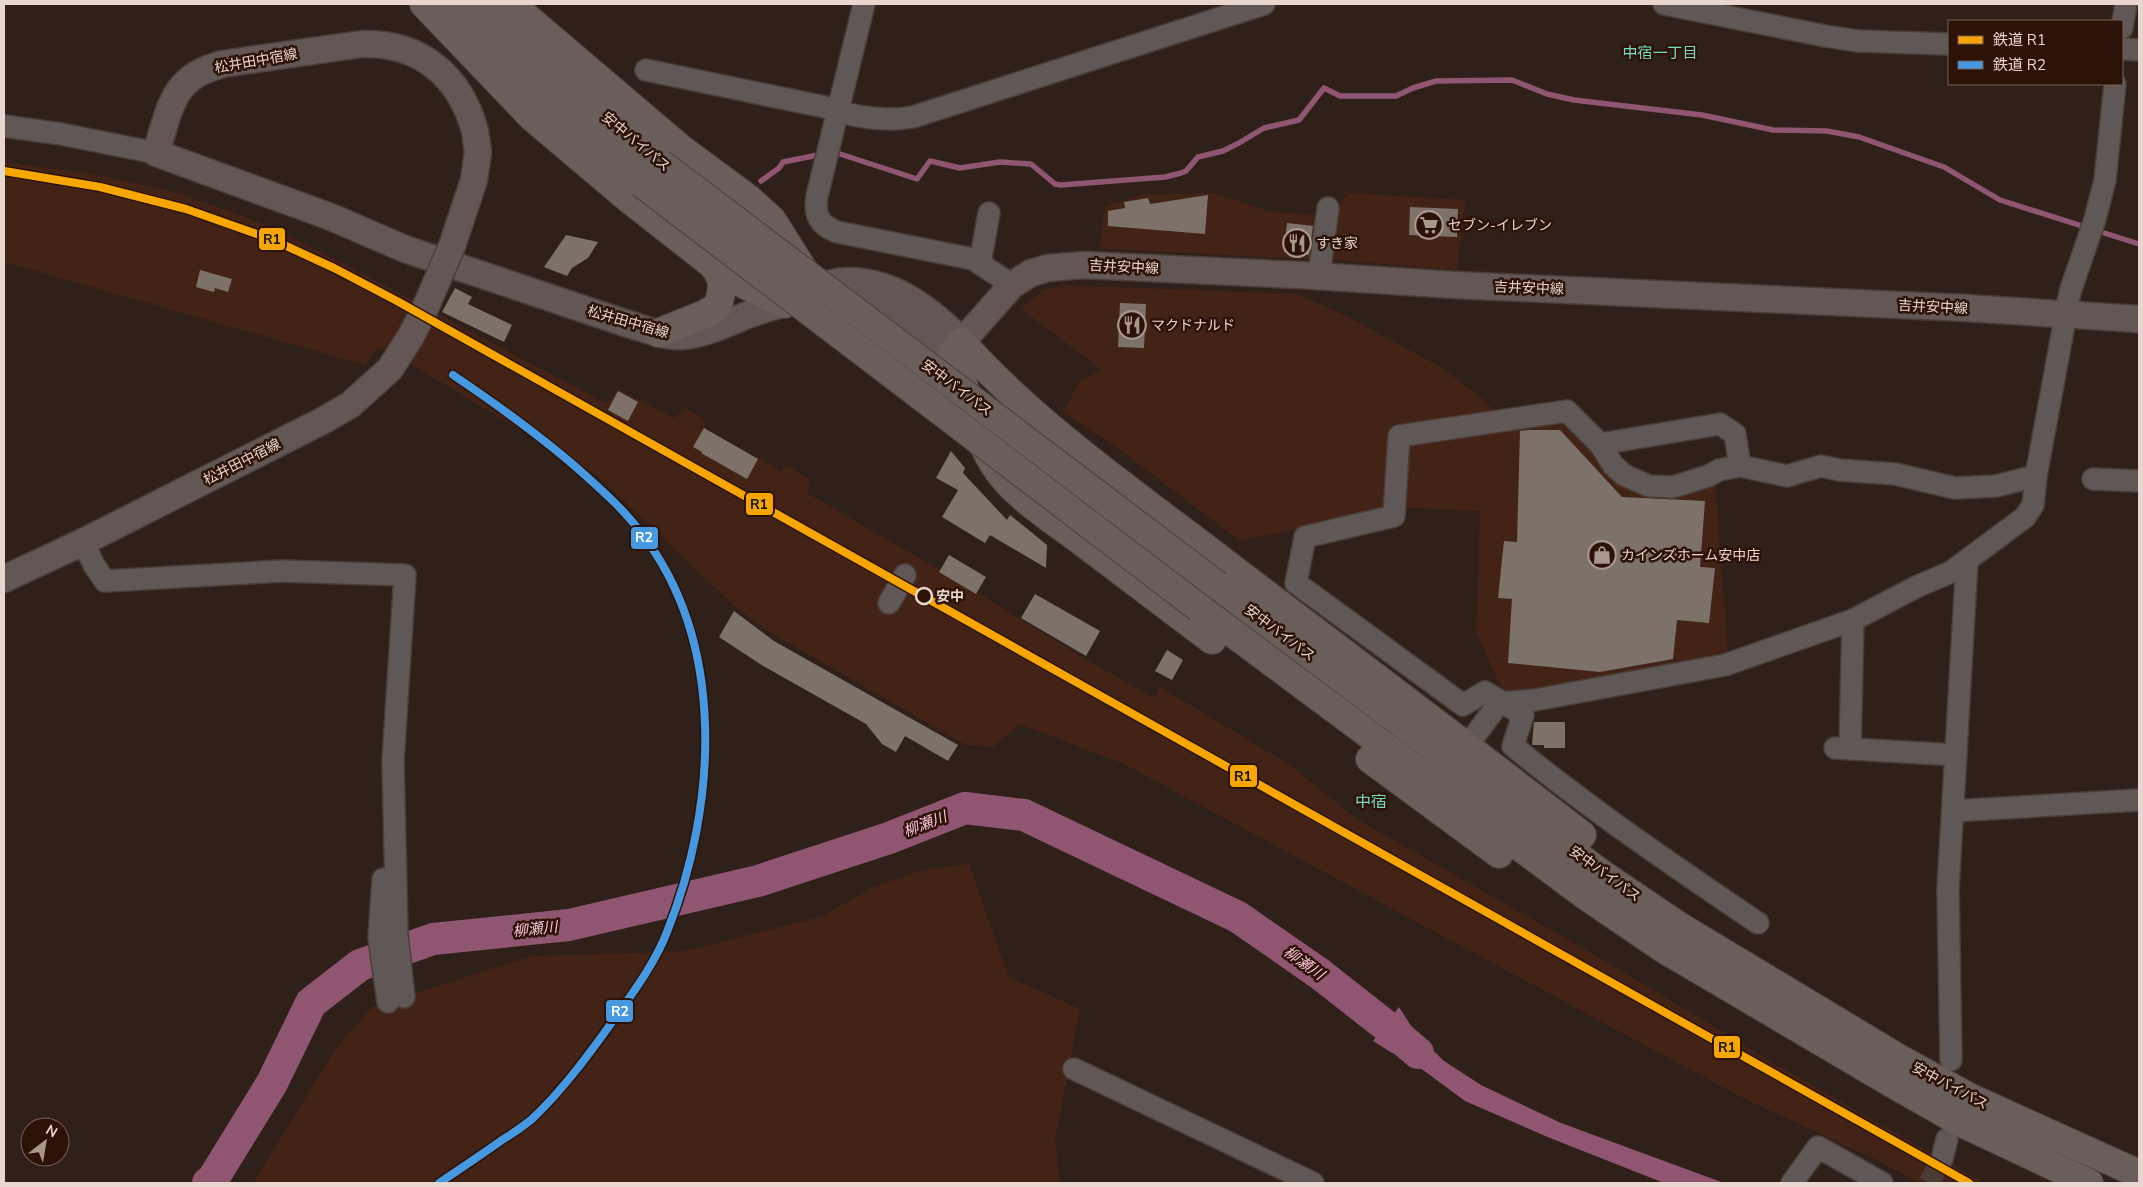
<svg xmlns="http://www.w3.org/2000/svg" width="2143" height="1187" font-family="'Nunito Sans','Noto Sans JP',sans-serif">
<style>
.built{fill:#432316}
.water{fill:#905570}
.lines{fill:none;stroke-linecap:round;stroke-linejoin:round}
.stream{stroke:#905570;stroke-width:5.5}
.river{stroke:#905570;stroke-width:32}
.building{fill:#7d726a}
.minor-tunnel{stroke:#4b3b35;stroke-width:21;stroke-dasharray:21 11;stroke-linecap:butt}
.minor-casing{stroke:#4b3e38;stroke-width:24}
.major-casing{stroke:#4b3e38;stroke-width:29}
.highway-casing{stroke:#4b3e38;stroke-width:30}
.minor{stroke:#605856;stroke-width:21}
.major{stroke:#635756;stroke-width:26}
.highway{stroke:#6a5e5b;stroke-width:28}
.major-bridge-casing{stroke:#4b3e38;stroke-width:29;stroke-linecap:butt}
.highway-bridge-casing{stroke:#4b3e38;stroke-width:30;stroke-linecap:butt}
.major-bridge{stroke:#635756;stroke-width:26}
.highway-bridge{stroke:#6a5e5b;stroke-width:28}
.rail-1-casing{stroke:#2d1307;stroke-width:11}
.rail-2-casing{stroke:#2d1307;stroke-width:11}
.rail-1{stroke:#f7a600;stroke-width:8}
.rail-2{stroke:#4699e1;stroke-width:8}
.stop-dot{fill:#2d1307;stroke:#e9d6ce;stroke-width:2.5}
.labels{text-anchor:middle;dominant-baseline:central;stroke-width:5;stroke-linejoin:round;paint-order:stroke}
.street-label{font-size:14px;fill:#e9d6ce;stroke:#2d1307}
.poi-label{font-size:14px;fill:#e9d6ce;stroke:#2d1307;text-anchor:start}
.stop-label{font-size:14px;font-weight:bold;fill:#e9d6ce;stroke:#2d1307;text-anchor:start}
.neighbourhood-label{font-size:15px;fill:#76dbc7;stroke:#2d1307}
.water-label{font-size:15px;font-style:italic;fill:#fec4dd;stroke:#2d1307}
.quarter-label{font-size:16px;fill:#76dbc7;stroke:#2d1307}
.line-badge{stroke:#2d1307;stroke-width:2}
.badge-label{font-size:14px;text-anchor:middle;font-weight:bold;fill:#fff}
.pale-badge-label{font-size:14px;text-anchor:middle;font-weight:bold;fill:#111}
</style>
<rect width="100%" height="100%" fill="#2f201a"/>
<!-- built -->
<g class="built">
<polygon points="4,162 87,173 168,190 224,209 272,227 337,260 607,404 618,389 674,418 685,408 706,421 704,428 781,471 786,465 810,480 807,493 938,569 1087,660 1154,698 1160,687 1290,765 1355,818 1600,958 1765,1058 1984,1183 1920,1183 1877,1160 1743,1098 1124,764 1020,724 993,747 966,745 768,631 734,606 598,476 417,368 378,347 365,365 4,262"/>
<polygon points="1214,193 1271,212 1320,215 1318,260 1099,248 1105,206 1141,195"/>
<polygon points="1350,193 1466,200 1457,270 1333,260 1341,200"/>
<polygon points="1064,285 1298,294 1346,316 1439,366 1483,399 1495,412 1563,419 1619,480 1715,481 1728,652 1529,693 1503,692 1476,632 1480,511 1394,507 1240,541 1119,449 1063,412 1080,381 1102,370 1021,309 1043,290"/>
<polygon points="969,864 1009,977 1080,1009 1055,1141 1060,1183 253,1183 336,1048 372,1007 532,956 672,952 698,948 823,916 873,887 922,870"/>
</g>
<!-- water -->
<polygon class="water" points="1399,1007 1417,1035 1444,1061 1481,1085 1561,1123 1724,1183 1664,1183 1550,1138 1465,1101 1404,1056 1392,1053 1373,1041"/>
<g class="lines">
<!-- stream -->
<g class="stream">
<polyline points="832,153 837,153 917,179 930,161 960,168 1000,162 1031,164 1055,184 1061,185 1165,177 1181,173 1186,171 1198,157 1223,151 1239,143 1264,128 1299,120 1324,88 1340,96 1396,96 1413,88 1436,81 1512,80 1547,94 1574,100 1702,115 1773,130 1827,131 1859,137 1944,167 2000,200 2139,244"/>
<polyline points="761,181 779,168 783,162 823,154"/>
</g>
<!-- river -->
<polyline class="river" points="208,1183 213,1179 272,1083 311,1003 360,965 433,939 569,925 758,881 889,838 965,808 1024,815 1238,917 1320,974 1385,1025 1418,1053"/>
</g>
<!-- building -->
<g class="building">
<polygon points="1208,195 1205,234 1108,226 1108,211 1125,208 1124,202 1148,198 1150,204"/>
<polygon points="1410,207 1458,209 1457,237 1409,235"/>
<polygon points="1287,223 1313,226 1309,255 1284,252"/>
<polygon points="566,235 598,242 588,258 572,268 567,276 544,267"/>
<polygon points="200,270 232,279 228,292 215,288 214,292 196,287"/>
<polygon points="455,288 472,297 468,304 512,325 504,342 442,312"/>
<polygon points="1120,303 1146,304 1144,348 1118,347"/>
<polygon points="618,391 638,402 628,421 608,410"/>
<polygon points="704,428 758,459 747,479 701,453 702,452 693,447"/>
<polygon points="1528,430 1560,430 1622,497 1705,501 1700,567 1715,568 1709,623 1677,620 1673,659 1600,672 1508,663 1512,599 1498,598 1504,541 1517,542 1520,431"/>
<polygon points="951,451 965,468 963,473 1007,520 1010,515 1047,545 1046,568 990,535 985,543 942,517 958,490 936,478"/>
<polygon points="949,555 986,577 976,594 939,572"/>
<polygon points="1035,594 1100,631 1086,656 1021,618"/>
<polygon points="734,611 774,641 958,745 948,761 905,736 896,752 882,744 866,724 760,664 719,637"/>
<polygon points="1167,650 1183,660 1172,680 1155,671"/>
<polygon points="1534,722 1565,722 1565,748 1544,748 1544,745 1532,745"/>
</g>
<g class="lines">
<!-- minor-tunnel -->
<polyline class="minor-tunnel" points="1929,1183 1942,1159"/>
<defs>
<g id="minor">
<path d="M864,4L817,196C814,215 819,225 837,232L973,259L1012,285"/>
<polyline points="1664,4 1825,36 1858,41 1949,44"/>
<polyline points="2122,28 2126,4"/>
<polyline points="2122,49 2139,50"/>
<path d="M646,70L825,107C853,117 884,122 913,117L1264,4"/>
<polyline points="4,126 61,134 156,153"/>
<polyline points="980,263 989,213"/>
<polyline points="1319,276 1328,208"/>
<polyline points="1600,444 1720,424 1735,434 1740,466"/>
<polyline points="2093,479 2139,481"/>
<polyline points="83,542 94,565 105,581 282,571 405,575 393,761 397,934 404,997"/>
<polyline points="889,603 905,575"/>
<polyline points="1467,746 1499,703 1535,700 1725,665 1853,620 1918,586 1951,572 2025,517 2033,505 2036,476 2070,292 2095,219 2105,180 2115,84"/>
<polyline points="1835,748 1956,755"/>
<polyline points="1850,749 1853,620"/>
<polyline points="1953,811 2139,800"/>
<polyline points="383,879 379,937 388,1002"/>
<path d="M1758,923C1674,866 1591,810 1513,746L1523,715L1485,692L1463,705L1296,583L1305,537L1394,516L1399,436L1567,411L1600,444L1613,465L1624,475L1649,486L1673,487L1708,476L1719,470L1740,466L1787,476L1821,466L1839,470L1895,474L1955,488L1996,486L2036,476"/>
<polyline points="1951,1060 1948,889 1967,561"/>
<polyline points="1074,1069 1313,1183"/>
<polyline points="1942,1159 1947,1139"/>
<polyline points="1792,1183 1818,1147 1882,1183"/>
</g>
<g id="major">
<path d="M475,131C460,76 420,42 362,44L222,64C211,68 199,71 190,79C169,95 164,129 156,153L331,217L405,249L628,324C646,329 665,338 684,336C705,334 725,324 745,316C784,301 830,291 872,303C902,311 928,333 953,352L1012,285L1031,273L1048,268L1084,265L1299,275L1455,285L1966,308L2139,319"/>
<path d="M827,284C879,271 926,305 960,340"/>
<polyline points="4,579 83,542 324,420 350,405"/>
</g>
<g id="highway">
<polyline points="424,4 532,117 629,199 713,265 745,285 784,304"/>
<polyline points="448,4 548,100 641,183"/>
<polyline points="479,4 567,83 660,163"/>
<polyline points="511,4 680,148 749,199 772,220 806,274"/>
<path d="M658,333L705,314L718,306C723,287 725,281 713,265"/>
<path d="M961,342C1037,426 1131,491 1220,559C1341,651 1462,742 1582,835"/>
<path d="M953,352C966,387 973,431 993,463C1013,496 1051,518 1081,541C1125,574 1168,607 1212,640"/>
<polyline points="1217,585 1602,874 1679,926 1900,1059 1971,1098 2139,1174"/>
<polyline points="1199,608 1586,896 1664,949 1888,1081 1960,1122 2089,1183"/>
<polyline points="1370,759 1499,854"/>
</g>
</defs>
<!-- minor casing -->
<use href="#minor" class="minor-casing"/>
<!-- major casing -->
<use href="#major" class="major-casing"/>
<!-- highway casing -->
<use href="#highway" class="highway-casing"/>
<!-- minor -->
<use href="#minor" class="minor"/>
<!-- major -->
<use href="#major" class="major"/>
<!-- highway -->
<use href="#highway" class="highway"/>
<defs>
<polyline id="major-bridge" points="350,405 390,369 411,336 424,311 452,246 474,180 478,152 475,131"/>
<g id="highway-bridge">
<polyline points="660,163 1217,585"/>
<polyline points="641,183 1199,608"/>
</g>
</defs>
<!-- major-bridge casing -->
<use href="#major-bridge" class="major-bridge-casing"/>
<!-- highway-bridge casing -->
<use href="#highway-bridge" class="highway-bridge-casing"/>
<!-- major-bridge -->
<use href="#major-bridge" class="major-bridge"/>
<!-- highway-bridge -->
<use href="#highway-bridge" class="highway-bridge"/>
<defs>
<polyline id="rail-1" points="4,171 100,187 186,209 271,239 334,268 397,301 1969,1183"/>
<path id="rail-2" d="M439,1183C460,1169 481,1155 502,1140C512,1134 522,1127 531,1120C563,1090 590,1053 615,1018C634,991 655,963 667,932C717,807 727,645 642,534C626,512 606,494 586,476C544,438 499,406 453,375"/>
</defs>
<!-- rail-1 casing -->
<use href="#rail-1" class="rail-1-casing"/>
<!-- rail-2 casing -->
<use href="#rail-2" class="rail-2-casing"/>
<!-- rail-1 -->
<use href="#rail-1" class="rail-1"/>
<!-- rail-2 -->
<use href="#rail-2" class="rail-2"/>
</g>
<!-- icons -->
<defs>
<symbol id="supermarket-ring" viewBox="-11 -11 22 22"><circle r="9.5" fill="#2d1307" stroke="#a8968f" stroke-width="1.5"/><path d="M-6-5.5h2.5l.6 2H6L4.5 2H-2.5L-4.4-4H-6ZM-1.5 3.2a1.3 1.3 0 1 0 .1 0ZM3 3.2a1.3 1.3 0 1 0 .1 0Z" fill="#a8968f"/></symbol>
<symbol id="restaurant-ring" viewBox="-11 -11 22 22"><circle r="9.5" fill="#2d1307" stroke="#a8968f" stroke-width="1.5"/><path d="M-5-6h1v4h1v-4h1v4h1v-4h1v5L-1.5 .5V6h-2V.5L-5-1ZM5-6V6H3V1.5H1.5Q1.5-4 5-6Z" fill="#a8968f"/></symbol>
<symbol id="shop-ring" viewBox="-11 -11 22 22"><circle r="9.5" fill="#2d1307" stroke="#a8968f" stroke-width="1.5"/><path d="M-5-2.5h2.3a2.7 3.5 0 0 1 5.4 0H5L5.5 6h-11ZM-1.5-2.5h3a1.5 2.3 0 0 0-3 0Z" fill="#a8968f"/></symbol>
</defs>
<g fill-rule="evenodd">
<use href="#supermarket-ring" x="1413" y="209" width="32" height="32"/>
<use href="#restaurant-ring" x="1281" y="227" width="32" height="32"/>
<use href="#restaurant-ring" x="1116" y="309" width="32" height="32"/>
<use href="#shop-ring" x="1586" y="539" width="32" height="32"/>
</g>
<!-- markers -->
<circle class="stop-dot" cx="924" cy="596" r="8"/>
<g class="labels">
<!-- street labels -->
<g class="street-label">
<text transform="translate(256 61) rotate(-10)">松井田中宿線</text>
<text transform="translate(636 142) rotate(40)">安中バイパス</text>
<text transform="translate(1124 267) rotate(3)">吉井安中線</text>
<text transform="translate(1529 288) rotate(2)">吉井安中線</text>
<text transform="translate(1933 307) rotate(3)">吉井安中線</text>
<text transform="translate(628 322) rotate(16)">松井田中宿線</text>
<text transform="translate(957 388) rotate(37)">安中バイパス</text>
<text transform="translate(242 462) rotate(-27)">松井田中宿線</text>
<text transform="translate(1280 633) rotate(37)">安中バイパス</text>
<text transform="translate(1605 874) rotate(36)">安中バイパス</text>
<text transform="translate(1950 1086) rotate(28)">安中バイパス</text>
</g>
<!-- poi labels -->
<g class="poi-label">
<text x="1448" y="225">セブン-イレブン</text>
<text x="1316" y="243">すき家</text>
<text x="1151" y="325">マクドナルド</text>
<text x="1621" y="555">カインズホーム安中店</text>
</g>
<!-- stop labels -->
<g class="stop-label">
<text x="936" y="596">安中</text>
</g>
<!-- neighbourhood labels -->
<g class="neighbourhood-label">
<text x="1660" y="53">中宿一丁目</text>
</g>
<!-- water labels -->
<g class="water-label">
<text transform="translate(925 824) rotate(-21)">柳瀬川</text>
<text transform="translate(535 929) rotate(-6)">柳瀬川</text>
<text transform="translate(1304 963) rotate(36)">柳瀬川</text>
</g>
<!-- quarter labels -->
<g class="quarter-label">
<text x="1371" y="802">中宿</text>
</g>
</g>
<g class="line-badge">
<rect x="258" y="227" width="28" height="24" rx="5" fill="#f7a600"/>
<rect x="745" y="492" width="29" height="24" rx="5" fill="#f7a600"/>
<rect x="630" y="526" width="29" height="24" rx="5" fill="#4699e1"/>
<rect x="1229" y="764" width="29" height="24" rx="5" fill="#f7a600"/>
<rect x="605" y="999" width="29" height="24" rx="5" fill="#4699e1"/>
<rect x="1713" y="1035" width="28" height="24" rx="5" fill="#f7a600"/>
</g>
<g class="badge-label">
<text x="644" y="542">R2</text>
<text x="620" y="1016">R2</text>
</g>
<g class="pale-badge-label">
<text x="272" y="244">R1</text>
<text x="759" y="509">R1</text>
<text x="1243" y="781">R1</text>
<text x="1727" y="1052">R1</text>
</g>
<!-- border -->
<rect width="2143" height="1187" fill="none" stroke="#e9d6ce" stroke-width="10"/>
<!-- legend -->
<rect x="1948" y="20" width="175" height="65" fill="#2d1307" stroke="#786157"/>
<rect x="1958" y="36" width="25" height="8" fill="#f7a600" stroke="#786157"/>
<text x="1993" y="45" font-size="15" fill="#e9d6ce">鉄道 R1</text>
<rect x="1958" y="61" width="25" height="8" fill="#4699e1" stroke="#786157"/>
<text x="1993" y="70" font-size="15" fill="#e9d6ce">鉄道 R2</text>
<!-- north arrow -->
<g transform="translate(45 1142) rotate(31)"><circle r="24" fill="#2d1307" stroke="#786157"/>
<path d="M0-4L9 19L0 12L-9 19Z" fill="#a8968f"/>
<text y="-8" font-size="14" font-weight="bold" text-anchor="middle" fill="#e9d6ce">N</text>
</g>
</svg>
